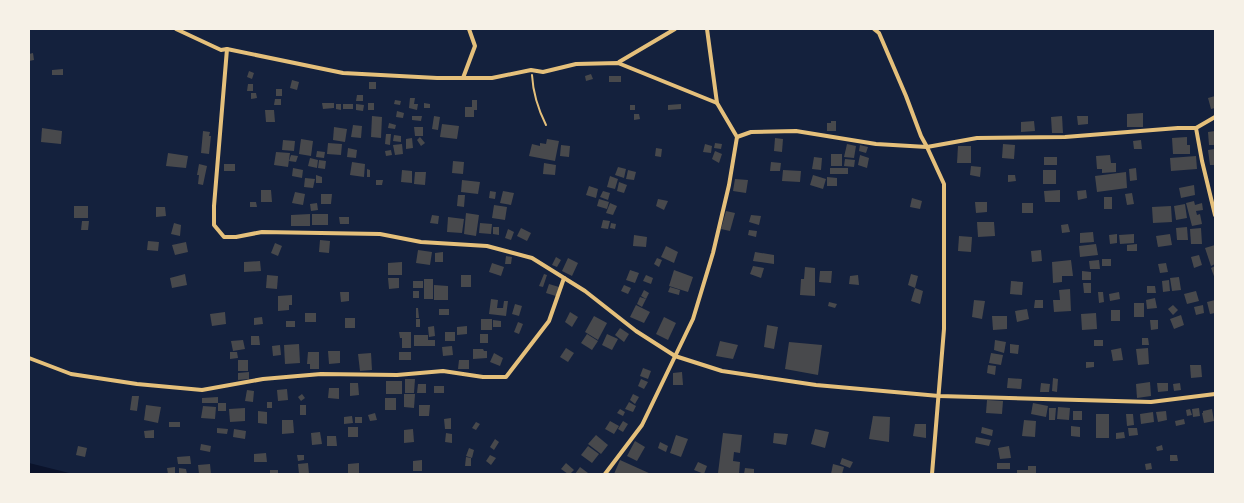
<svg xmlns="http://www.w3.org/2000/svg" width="1244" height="503" font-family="Ubuntu,sans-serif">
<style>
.water{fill:#0b132b}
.building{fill:#48494c}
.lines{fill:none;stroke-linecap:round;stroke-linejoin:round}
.path{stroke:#e5c07b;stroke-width:2}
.minor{stroke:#e5c07b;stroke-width:4}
</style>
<rect width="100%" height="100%" fill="#14213d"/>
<!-- water -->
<polygon class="water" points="29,463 73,474 29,474"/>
<!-- building -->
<g class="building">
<polygon points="33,53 34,60 29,61 29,54"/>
<polygon points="63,69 63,75 52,75 52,70"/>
<polygon points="249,71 254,73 252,79 247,77"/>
<polygon points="591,74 593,79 586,81 585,76"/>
<rect x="609" y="76" width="12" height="6"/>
<polygon points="292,80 299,82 297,90 290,88"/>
<rect x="369" y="82" width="7" height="7"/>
<polygon points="248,84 253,84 253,91 247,91"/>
<rect x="276" y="89" width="6" height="7"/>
<polygon points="251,93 256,93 257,98 251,99"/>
<polygon points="357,95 363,95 363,101 356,101"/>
<polygon points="1215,96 1215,108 1211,109 1208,98"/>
<polygon points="410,98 415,98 414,104 418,104 417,110 409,108"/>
<polygon points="275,99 281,99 281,105 274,105"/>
<polygon points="395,100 401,101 400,105 394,104"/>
<polygon points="472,100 477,100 477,110 474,110 474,117 465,117 465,107 472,107"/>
<polygon points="322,103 334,103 334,108 323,109"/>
<rect x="368" y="103" width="6" height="7"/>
<polygon points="424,103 430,104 430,108 424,108"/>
<polygon points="336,104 341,104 341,110 336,109"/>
<rect x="343" y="104" width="10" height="5"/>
<polygon points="356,104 364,105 363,111 356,110"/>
<polygon points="681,104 681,109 668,110 668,105"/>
<rect x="630" y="105" width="5" height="5"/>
<polygon points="265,110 274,110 275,122 266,122"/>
<polygon points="397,111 404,113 403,118 396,117"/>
<polygon points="1143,113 1143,127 1127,127 1127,114"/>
<polygon points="634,114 639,114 640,119 634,120"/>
<polygon points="372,116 382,117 381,138 371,137"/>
<polygon points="412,116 422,116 421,121 412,120"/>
<polygon points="434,116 440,117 438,130 432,129"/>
<polygon points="1062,116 1063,133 1052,133 1051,117"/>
<polygon points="1077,116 1088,116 1088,124 1078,125"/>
<polygon points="831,121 836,121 836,131 827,131 827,123 831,123"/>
<polygon points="1034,121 1035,131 1021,132 1021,122"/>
<polygon points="389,123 396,125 395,129 388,128"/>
<polygon points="442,124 459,126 457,139 440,137"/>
<polygon points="353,125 362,126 361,138 351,137"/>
<polygon points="334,127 347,129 345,142 333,140"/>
<polygon points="414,127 423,127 423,136 415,136"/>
<polygon points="42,128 62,131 61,144 41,142"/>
<polygon points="203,131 210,132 209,136 211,136 209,154 201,153"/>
<polygon points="1215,131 1215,145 1209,145 1208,132"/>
<polygon points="386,134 391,134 390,145 385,144"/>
<polygon points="394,135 401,136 401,142 393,141"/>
<polygon points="420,137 425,143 421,146 417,140"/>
<polygon points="1187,137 1187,145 1190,145 1190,154 1173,154 1172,138"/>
<polygon points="412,138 413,148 406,149 406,139"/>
<polygon points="775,138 783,139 782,152 774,151"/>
<polygon points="301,139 313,141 311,156 299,154"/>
<polygon points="547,139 559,141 555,161 529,156 532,144 540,146 540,143 546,144"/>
<polygon points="283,140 295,141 294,151 282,150"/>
<polygon points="1141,140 1142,149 1134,149 1133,141"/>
<polygon points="328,143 342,144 341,155 327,154"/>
<polygon points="715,143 722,144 721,149 714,148"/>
<polygon points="402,144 403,154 395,155 393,145"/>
<polygon points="705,144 712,146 711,153 703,152"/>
<polygon points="847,144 856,146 854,158 844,157"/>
<polygon points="1003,144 1015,145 1014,159 1002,158"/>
<polygon points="561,145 570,146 569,157 560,156"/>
<polygon points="860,145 868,147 866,153 859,151"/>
<polygon points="958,146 971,146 971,163 957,163"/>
<polygon points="348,148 357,150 356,158 347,157"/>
<polygon points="656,148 662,149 661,157 655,156"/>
<polygon points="1215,149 1215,165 1210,165 1208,150"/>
<polygon points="391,150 392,155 386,156 385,151"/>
<polygon points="317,151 325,152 324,158 316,157"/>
<polygon points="715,151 722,154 719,163 712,159"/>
<polygon points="276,152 290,153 288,167 274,165"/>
<polygon points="168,153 188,156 186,168 166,166"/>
<rect x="831" y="154" width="11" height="12"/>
<polygon points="291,155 298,156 296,162 289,161"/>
<polygon points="860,155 869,158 867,168 858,165"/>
<polygon points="1110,155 1111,163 1116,163 1116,172 1102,173 1102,169 1097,169 1096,156"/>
<polygon points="1196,156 1197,169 1171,171 1170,158"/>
<polygon points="814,157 822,158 821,170 812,169"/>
<rect x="1044" y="157" width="13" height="8"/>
<polygon points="310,158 318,160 317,168 308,166"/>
<polygon points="845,159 855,160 854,167 844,166"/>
<polygon points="319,160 326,161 325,169 318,168"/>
<polygon points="453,161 464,162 463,174 452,173"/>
<polygon points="352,162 365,164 364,177 350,175"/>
<polygon points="771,162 781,163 780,171 770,171"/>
<polygon points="544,163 556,165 555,175 543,174"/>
<polygon points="199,164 207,166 203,185 198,184 199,175 197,175"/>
<rect x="224" y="164" width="11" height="7"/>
<polygon points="971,166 981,167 980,177 970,175"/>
<polygon points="618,167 626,169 624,178 615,175"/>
<polygon points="293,168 303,170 302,178 292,176"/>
<rect x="830" y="168" width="18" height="6"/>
<polygon points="1136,168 1137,180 1130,181 1129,169"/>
<polygon points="367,169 370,170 370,177 367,177"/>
<polygon points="402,170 412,171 412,183 401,182"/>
<polygon points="628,170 636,172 634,180 626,179"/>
<polygon points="783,170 801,171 800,182 782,181"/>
<rect x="1043" y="170" width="13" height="14"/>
<polygon points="415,172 426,172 425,185 414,184"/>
<polygon points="1126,172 1127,188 1097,192 1095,176"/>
<polygon points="316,175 322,177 322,183 316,183"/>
<polygon points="813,175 826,179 823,189 810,185"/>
<polygon points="1008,175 1015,175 1016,181 1008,182"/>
<polygon points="610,176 618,179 615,189 607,187"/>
<polygon points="827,177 837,178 837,186 827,186"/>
<polygon points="305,178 315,179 313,188 304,187"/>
<polygon points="735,179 748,180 746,193 733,191"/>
<polygon points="376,180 383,180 382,185 376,185"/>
<polygon points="462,180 480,182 478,194 461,192"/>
<polygon points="619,182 627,185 624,193 617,191"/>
<polygon points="1194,185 1195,195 1181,198 1179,188"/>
<polygon points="589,186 598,189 596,198 586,195"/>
<polygon points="261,190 271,190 272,202 261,202"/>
<polygon points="1060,190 1060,202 1045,202 1044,191"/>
<polygon points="1086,190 1087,198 1078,200 1077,191"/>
<polygon points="490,191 496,192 495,199 489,198"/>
<polygon points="503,191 514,193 511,205 500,203"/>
<polygon points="603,191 610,193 608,200 600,197"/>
<polygon points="295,192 305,194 303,205 292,203"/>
<polygon points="1132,193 1134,204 1127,205 1125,194"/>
<polygon points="321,194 332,194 331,204 321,204"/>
<polygon points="458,195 465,195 464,207 457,206"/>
<rect x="1104" y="197" width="8" height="12"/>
<polygon points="912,198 922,201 920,209 910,207"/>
<polygon points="599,199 609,202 607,209 597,206"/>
<polygon points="658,199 668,201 664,210 656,206"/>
<polygon points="1194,201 1195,205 1202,203 1203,210 1196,211 1197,215 1200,214 1202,224 1192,226 1186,203"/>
<polygon points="250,202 256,202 257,207 250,207"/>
<polygon points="975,202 987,202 987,212 976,213"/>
<polygon points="317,203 318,210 311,211 310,204"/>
<polygon points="610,203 617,206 613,215 606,213"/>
<rect x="1022" y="203" width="11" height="10"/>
<polygon points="1185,204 1187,218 1176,220 1174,206"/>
<polygon points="494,205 507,207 505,220 492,218"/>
<rect x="74" y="206" width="14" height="12"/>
<polygon points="1171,206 1172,222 1153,223 1152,207"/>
<polygon points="156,207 165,207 166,216 156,217"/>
<polygon points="726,211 735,213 730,231 721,229"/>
<polygon points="466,213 479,215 476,236 464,234"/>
<polygon points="310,214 310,226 291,226 291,215"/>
<rect x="312" y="214" width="16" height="11"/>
<polygon points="432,215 439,216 438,224 430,223"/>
<polygon points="751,215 761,216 759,225 749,222"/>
<polygon points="339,217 349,217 349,224 340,224"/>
<polygon points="448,217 464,219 462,233 447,232"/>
<polygon points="603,220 610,221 608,229 601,228"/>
<polygon points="82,221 89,221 88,230 81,230"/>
<polygon points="977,222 994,222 995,236 978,237"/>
<polygon points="174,223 181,225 180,236 171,234"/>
<polygon points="480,223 492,224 491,234 479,233"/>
<polygon points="611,223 616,224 615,229 610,228"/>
<polygon points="1068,224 1070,232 1062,233 1061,225"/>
<polygon points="493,227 499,227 499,235 493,234"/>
<polygon points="1187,227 1188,240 1177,240 1176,228"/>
<polygon points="521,228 531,233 527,241 517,236"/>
<polygon points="1201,228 1202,244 1191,244 1190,229"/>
<polygon points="508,229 514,232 511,240 505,238"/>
<polygon points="749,230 757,231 756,237 748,235"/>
<polygon points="1093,232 1094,242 1080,243 1080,233"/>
<polygon points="1117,234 1117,243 1110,244 1109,235"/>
<polygon points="1134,234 1134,243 1120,244 1119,235"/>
<polygon points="1170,234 1172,245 1158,247 1156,236"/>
<polygon points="634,235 647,237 646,247 633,246"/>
<polygon points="959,236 972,237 971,252 958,251"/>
<polygon points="320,240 330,241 329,253 319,252"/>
<polygon points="148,241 159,242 158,251 147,250"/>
<polygon points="186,242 188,252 175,255 172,245"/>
<polygon points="275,243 282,246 278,256 271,253"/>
<polygon points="1096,244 1098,255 1080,257 1079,246"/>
<polygon points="1137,244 1137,251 1127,251 1127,245"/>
<polygon points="1215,245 1215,264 1211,266 1205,248"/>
<polygon points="666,246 678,252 674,263 661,257"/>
<polygon points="418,250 432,252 430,265 416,263"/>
<polygon points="1041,250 1042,261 1032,262 1031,251"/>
<polygon points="443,252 443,262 435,262 435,253"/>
<polygon points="755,252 774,255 774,264 753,261"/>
<polygon points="1199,255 1202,265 1194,268 1191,257"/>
<polygon points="506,256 512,257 511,264 505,264"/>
<polygon points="556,257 561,260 557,267 552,265"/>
<polygon points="568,258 578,263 572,276 562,271"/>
<polygon points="657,258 662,260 659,267 654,264"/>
<rect x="1102" y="259" width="9" height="7"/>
<polygon points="1071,260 1073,276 1062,276 1062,282 1053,283 1052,262"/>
<polygon points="1099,260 1100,269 1090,269 1089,261"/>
<polygon points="260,261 261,271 244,272 244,262"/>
<polygon points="402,262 402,275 388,275 388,263"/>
<polygon points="492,263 504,267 501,276 489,272"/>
<polygon points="1166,263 1168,272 1160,273 1158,264"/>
<polygon points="753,266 764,268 761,278 750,274"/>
<polygon points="1215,266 1215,279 1211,268"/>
<polygon points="805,267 815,268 815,296 800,295 801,279 804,279"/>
<polygon points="630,270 639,273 635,283 626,280"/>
<polygon points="674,270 693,277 688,292 669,286"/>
<polygon points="820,271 832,271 831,283 819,282"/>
<polygon points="1082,271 1091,272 1091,280 1082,280"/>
<polygon points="185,274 187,285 172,288 170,278"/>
<polygon points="544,274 547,275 543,287 539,286"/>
<polygon points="911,274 918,276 915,288 923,291 920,304 911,301 915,288 908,285"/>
<polygon points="267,275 278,276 277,289 266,288"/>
<rect x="461" y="275" width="10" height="12"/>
<polygon points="646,275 653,278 651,284 643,281"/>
<polygon points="858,275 859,285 849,284 850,276"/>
<polygon points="1179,277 1181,290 1172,291 1170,278"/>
<polygon points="388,278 399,278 399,288 389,289"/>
<rect x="424" y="279" width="9" height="20"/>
<polygon points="1169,280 1170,291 1163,292 1162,281"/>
<rect x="413" y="281" width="10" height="7"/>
<polygon points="1011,281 1023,282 1022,295 1010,294"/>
<polygon points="1083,283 1091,283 1091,293 1084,293"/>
<polygon points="549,284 559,287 556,296 546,293"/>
<polygon points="434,285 448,286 448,300 434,300"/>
<polygon points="624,285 631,288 628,294 621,291"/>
<polygon points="1147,286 1155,286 1156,293 1147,293"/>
<polygon points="670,287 680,290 679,295 668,292"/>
<polygon points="1070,289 1071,311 1054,312 1053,300 1060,300 1059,290"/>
<polygon points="644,290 649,293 646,299 641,296"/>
<rect x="413" y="291" width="6" height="7"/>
<polygon points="1196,291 1199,301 1187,304 1184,294"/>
<polygon points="340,292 349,292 349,301 341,302"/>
<polygon points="1098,292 1103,292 1104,302 1099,303"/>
<polygon points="1119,292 1120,299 1110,301 1109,294"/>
<polygon points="292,295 292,305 289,305 289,310 278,311 278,296"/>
<polygon points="640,297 646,299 642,307 637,304"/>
<polygon points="1155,298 1157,308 1147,309 1146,300"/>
<polygon points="491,299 498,300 497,308 503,308 504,301 508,301 506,316 489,314"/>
<polygon points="974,300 985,301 982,319 972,317"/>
<polygon points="1035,300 1043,300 1043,308 1034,308"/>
<polygon points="1215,300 1215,313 1210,314 1207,302"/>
<polygon points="829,302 837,304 835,308 828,306"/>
<rect x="1134" y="303" width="10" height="14"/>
<polygon points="515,304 522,306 519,316 512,314"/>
<polygon points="636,305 650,312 644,323 630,317"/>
<polygon points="1173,305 1178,310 1173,315 1168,309"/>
<polygon points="1203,305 1204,313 1196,315 1194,307"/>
<polygon points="416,308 418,308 419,318 416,318"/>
<rect x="439" y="309" width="10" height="6"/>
<polygon points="1027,309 1029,319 1017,322 1015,311"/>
<rect x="1111" y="310" width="9" height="11"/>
<polygon points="225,312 226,324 212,326 210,314"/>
<polygon points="570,312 578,317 572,327 565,322"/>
<rect x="305" y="313" width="11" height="9"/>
<polygon points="1096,313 1097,329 1082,330 1081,314"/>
<polygon points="1181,315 1184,325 1174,329 1170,319"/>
<polygon points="594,316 607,323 598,340 585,332"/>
<polygon points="992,316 1007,316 1007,329 993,330"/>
<polygon points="262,317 263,324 254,325 254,318"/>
<polygon points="664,317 676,323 668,340 656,334"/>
<rect x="345" y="318" width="10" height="10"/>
<rect x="416" y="319" width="4" height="8"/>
<rect x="481" y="319" width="11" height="11"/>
<polygon points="493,320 501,321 501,327 493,327"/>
<polygon points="1150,320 1158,320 1158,329 1151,330"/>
<rect x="286" y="321" width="9" height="6"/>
<polygon points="518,322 523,324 519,334 514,332"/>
<polygon points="767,325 778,327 774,349 764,347"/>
<polygon points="434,326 435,336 429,337 428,327"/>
<polygon points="467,326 467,334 457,335 457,327"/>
<polygon points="620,328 629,334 624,342 615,335"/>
<polygon points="399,332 411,332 411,348 402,348 402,338 400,338"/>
<rect x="445" y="332" width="10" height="9"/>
<rect x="480" y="334" width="8" height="9"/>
<polygon points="587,334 598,341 592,350 581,343"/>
<polygon points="607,334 618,339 612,350 602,345"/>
<polygon points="414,335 428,335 428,340 435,340 435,346 414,346"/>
<polygon points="251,336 259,336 260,345 251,345"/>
<polygon points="1142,338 1148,338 1149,345 1142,345"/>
<polygon points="243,340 245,349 233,351 231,341"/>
<polygon points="995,340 1006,342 1004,353 994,350"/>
<rect x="1094" y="340" width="9" height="6"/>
<polygon points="720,341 738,345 733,359 716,356"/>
<polygon points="789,342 822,345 818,375 785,369"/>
<polygon points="299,344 300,363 285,364 284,345"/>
<polygon points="1010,344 1019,345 1018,354 1010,353"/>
<polygon points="280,345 281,355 273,356 272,346"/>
<polygon points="452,346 453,355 443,356 442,347"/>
<polygon points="566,348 574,353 568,362 560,357"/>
<polygon points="1121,348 1123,360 1113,361 1111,350"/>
<polygon points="1148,348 1149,364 1138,365 1136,349"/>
<polygon points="473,349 483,349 484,351 487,351 487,358 473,359"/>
<polygon points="328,351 340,351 340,363 329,364"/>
<polygon points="230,352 237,352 238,358 230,359"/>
<polygon points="308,352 319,352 319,369 310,369 310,364 307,364"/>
<rect x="399" y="352" width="12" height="8"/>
<polygon points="371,353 372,370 360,371 358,354"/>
<polygon points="494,353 503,358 500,366 490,362"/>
<polygon points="991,353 1003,355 1001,365 989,363"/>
<rect x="238" y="360" width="10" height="11"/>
<polygon points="459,360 469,360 469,369 458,369"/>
<polygon points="1086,362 1094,362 1094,367 1086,368"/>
<polygon points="988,365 996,366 995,375 987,373"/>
<polygon points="1190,365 1201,365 1202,377 1191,378"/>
<polygon points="643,368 651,371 648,379 640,376"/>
<polygon points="249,372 249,379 238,380 238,373"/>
<polygon points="682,372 683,385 673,385 673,373"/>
<polygon points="1008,378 1022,379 1021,389 1007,388"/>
<polygon points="1053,378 1058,379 1057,392 1052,391"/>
<polygon points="405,379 415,379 414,393 405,393"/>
<polygon points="641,379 648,382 644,389 638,386"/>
<rect x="386" y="381" width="16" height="13"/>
<polygon points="1150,382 1151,396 1137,398 1136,384"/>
<polygon points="350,383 358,383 359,395 350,396"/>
<polygon points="1041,383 1050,384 1049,392 1040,392"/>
<polygon points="1157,383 1168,383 1168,391 1158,392"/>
<polygon points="1180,383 1181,390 1174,391 1173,384"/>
<polygon points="418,384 426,384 426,393 417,393"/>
<rect x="434" y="386" width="10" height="7"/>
<polygon points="329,388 339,388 339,399 328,398"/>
<polygon points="287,389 288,400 278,401 277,390"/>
<polygon points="247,390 254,391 253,402 245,401"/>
<polygon points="302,394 305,398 301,401 298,397"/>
<polygon points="404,394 415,394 414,408 404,407"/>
<polygon points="633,394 639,397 635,404 630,400"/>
<polygon points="132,396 139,396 137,411 130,410"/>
<polygon points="218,397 218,403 202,403 202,398"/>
<rect x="385" y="398" width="11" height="12"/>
<polygon points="987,400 1003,401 1002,414 986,413"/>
<rect x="267" y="402" width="5" height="6"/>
<polygon points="629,402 636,406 633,412 625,409"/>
<rect x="218" y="403" width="8" height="8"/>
<polygon points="1033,403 1048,406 1046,417 1031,414"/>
<polygon points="146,405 161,407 158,423 144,420"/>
<rect x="300" y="405" width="6" height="10"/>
<polygon points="419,405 430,405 429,416 419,416"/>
<polygon points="203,406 216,407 215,419 201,418"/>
<polygon points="1058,407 1070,408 1069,420 1057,419"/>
<polygon points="245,408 245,421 230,422 229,409"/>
<polygon points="1049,408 1056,408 1055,420 1049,420"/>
<polygon points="1199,408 1200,416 1193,417 1192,409"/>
<polygon points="620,409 625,412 623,416 617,413"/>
<polygon points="1190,409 1192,415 1187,416 1186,410"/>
<polygon points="1212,409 1214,421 1204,423 1202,413 1203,413 1203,411"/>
<polygon points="258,411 267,412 267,424 258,423"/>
<rect x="1073" y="411" width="9" height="9"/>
<polygon points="1166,411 1167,420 1158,422 1156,412"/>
<polygon points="1153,412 1154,422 1141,424 1140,414"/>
<polygon points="375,413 377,420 370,421 368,415"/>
<rect x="1096" y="414" width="13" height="24"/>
<polygon points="1126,414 1133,414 1134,425 1127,426"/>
<polygon points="352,416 353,423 344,424 344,417"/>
<polygon points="873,416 890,417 889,442 869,439"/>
<rect x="355" y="417" width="7" height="6"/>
<polygon points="451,418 451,429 445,429 444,419"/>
<polygon points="1184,419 1185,424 1176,426 1175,421"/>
<polygon points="282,420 293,420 294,433 282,434"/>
<polygon points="1024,420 1036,421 1035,437 1022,436"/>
<polygon points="610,421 619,426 614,434 605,429"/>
<polygon points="623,421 628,424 623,432 618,429"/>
<rect x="169" y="422" width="11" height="5"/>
<polygon points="476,422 480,424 476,430 472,428"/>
<polygon points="915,424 926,424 926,438 913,436"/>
<polygon points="1071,426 1080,427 1080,437 1071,436"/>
<rect x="348" y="427" width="10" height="10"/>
<polygon points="982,427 993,430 992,436 981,433"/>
<polygon points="217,428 228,429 227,434 217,433"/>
<polygon points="1128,428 1137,428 1138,435 1129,436"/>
<polygon points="234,429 246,431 245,439 233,437"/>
<polygon points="413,429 414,442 404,443 404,430"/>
<polygon points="815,429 829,432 825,448 811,444"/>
<polygon points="154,430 154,438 145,438 144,431"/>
<polygon points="320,432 322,444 312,445 311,433"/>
<polygon points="1124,432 1125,438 1116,439 1116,433"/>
<polygon points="446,433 452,434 452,443 445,442"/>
<polygon points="723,433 742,435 740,453 734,452 733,461 740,462 739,474 718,473"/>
<polygon points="774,433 788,434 786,445 773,443"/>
<polygon points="596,435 608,445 601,454 588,444"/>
<polygon points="676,435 688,439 681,457 670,453"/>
<polygon points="327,436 336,436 337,446 327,446"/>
<polygon points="976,437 991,440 989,446 975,443"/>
<polygon points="495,439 499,442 494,450 490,447"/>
<polygon points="635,441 645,447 637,461 627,456"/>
<polygon points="660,442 668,446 666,452 658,448"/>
<polygon points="201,444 211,446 210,452 200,450"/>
<polygon points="1162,445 1163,450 1157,451 1156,447"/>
<polygon points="78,446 87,448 85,457 76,455"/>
<polygon points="588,446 599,454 592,463 581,455"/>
<polygon points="1009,446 1011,458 1000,459 998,448"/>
<polygon points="469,448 474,450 472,458 466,456"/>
<polygon points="266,453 267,462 254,462 254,454"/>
<polygon points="297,455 304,455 304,460 298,461"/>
<polygon points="490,455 496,458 491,465 486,461"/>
<polygon points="1170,455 1177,455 1178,461 1170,461"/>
<polygon points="190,456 191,464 178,464 177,457"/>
<polygon points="466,457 471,458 471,466 465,466"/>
<polygon points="842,458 853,462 850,468 840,464"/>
<polygon points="422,460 422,471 413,471 413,461"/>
<polygon points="620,460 651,474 614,474"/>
<polygon points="698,462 707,466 704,474 694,470"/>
<polygon points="308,463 309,474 299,474 298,464"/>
<polygon points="359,463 359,474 348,474 348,464"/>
<polygon points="566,463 574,470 570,474 568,474 561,469"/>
<rect x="997" y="463" width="13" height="6"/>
<polygon points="1151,463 1152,469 1146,470 1145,464"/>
<polygon points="210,464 211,474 199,474 198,465"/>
<polygon points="833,464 844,467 842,474 831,474"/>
<polygon points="1028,466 1036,466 1036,474 1017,474 1017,470 1028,470"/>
<polygon points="175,467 175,474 168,474 167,468"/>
<polygon points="580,467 588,473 587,474 575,474"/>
<polygon points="179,468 186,469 187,474 179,474"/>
<polygon points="745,468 754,469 754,474 744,474"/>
<rect x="270" y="470" width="8" height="4"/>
</g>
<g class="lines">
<!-- path -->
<path class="path" d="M532,75C533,93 538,109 546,125"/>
<!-- minor -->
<g class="minor">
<polyline points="176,29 221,50 227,49"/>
<polyline points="707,29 717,103"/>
<polyline points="874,29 879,33 906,96 921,136 927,147 944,184 944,329 932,474"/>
<polyline points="619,62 675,29"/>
<polyline points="463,78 475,46 469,29"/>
<polyline points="1215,117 1196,128 1178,128 1065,137 977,138 927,147 876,144 796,131 751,132 737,137 717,103 618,63 576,64 543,72 531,70 492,78 437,78 343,73 227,49 214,206 214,225 224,237 236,237 262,232 380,234 421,242 487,246 532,258 585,291 636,331 675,356 722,371 816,385 939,396 1151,402 1215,394"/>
<polyline points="1196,128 1202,161 1215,215"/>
<polyline points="29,358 71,374 137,384 202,390 263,379 321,374 397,375 443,371 483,377 506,377 549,321 564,278"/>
<polyline points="605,474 642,425 693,319 713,253 729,185 737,137"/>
</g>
</g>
<!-- border -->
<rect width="1244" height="503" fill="none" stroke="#f6f1e7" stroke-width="60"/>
</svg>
